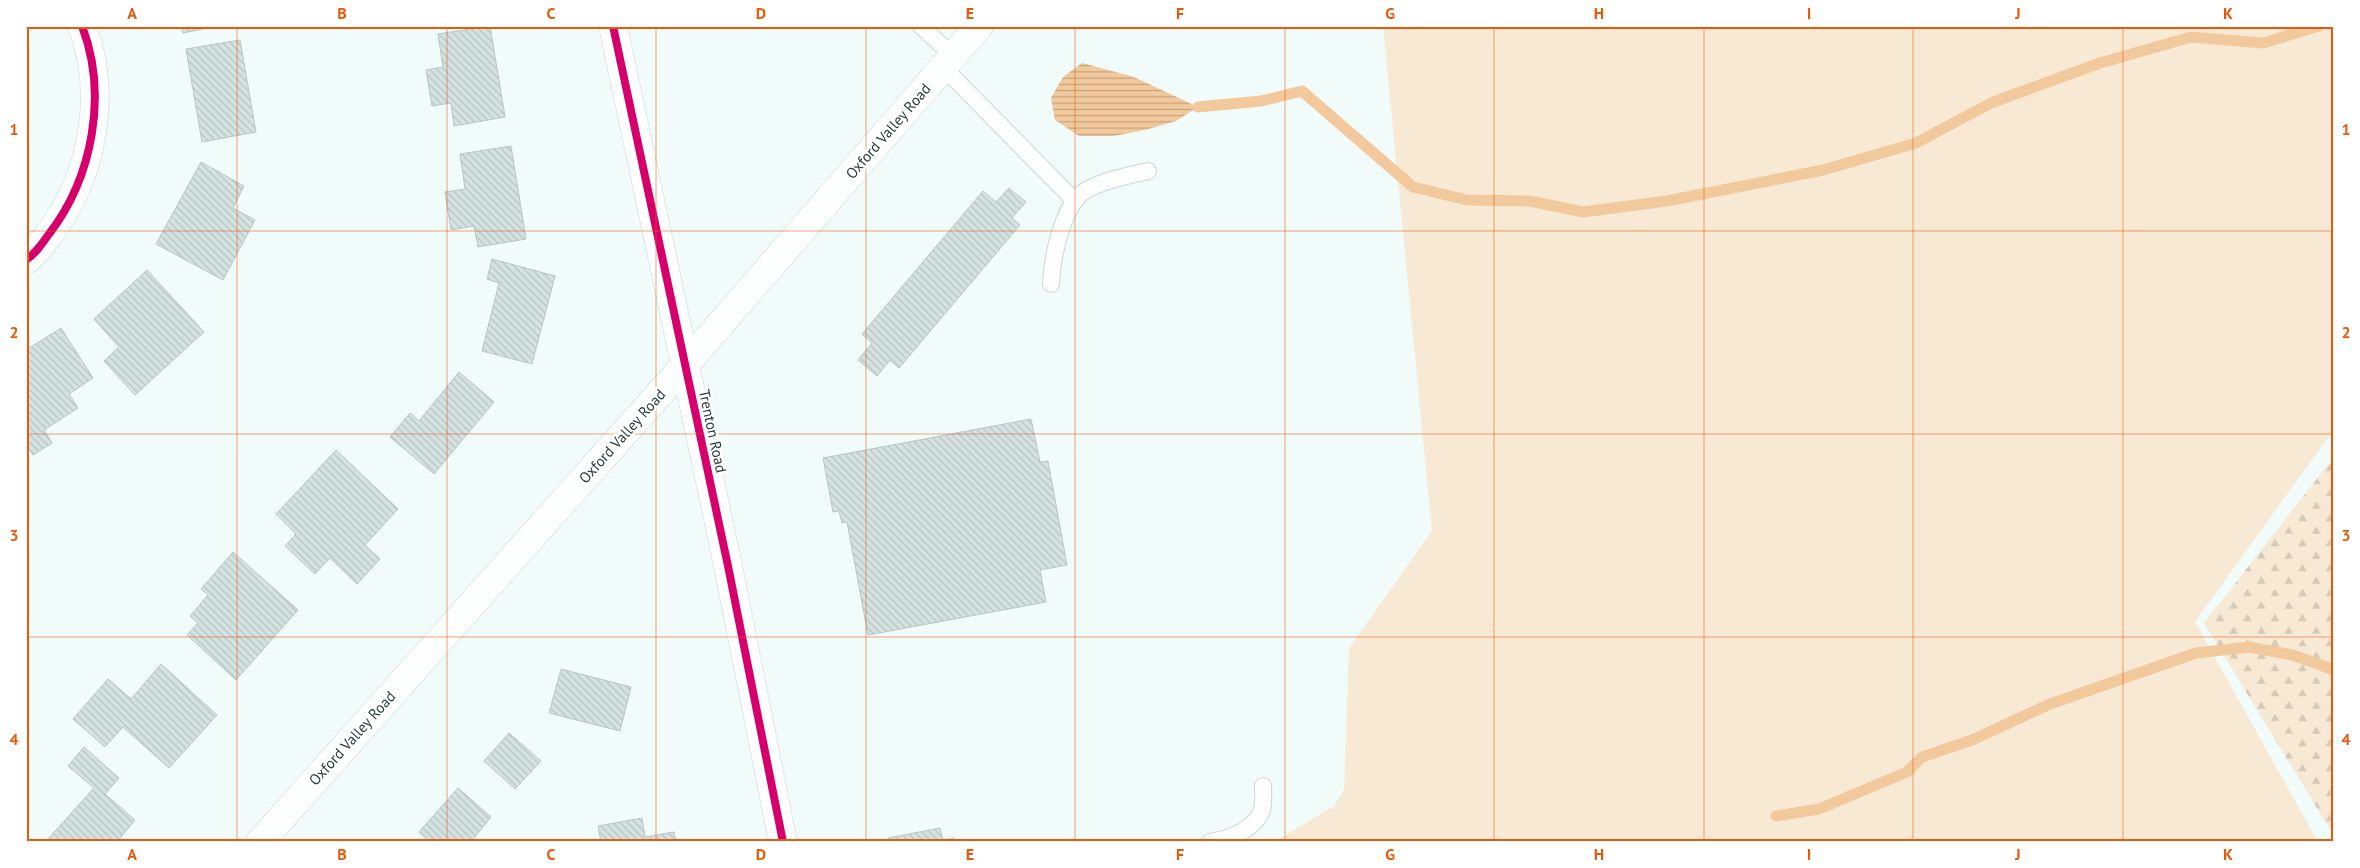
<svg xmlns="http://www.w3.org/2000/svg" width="2360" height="868" font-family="'PT Sans',sans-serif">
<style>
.grass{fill:#f8e9d5}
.forest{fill:url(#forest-firs)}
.water{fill:url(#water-rules)}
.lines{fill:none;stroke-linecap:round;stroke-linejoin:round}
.stream{stroke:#f2c99c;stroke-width:11}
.building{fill:url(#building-back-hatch);stroke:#b8c6c6}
.lane-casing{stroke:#c9d8d7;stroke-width:18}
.street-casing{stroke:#c9d8d7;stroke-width:29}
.secondary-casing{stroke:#c9d8d7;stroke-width:29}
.primary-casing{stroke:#c9d8d7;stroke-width:29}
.lane{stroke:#fdfefe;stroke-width:16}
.street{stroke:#fdfefe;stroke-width:28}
.secondary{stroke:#fdfefe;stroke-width:28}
.primary{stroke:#fdfefe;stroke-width:28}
.cycleway-casing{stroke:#fff;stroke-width:11}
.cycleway{stroke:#d6006c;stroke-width:8}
.grid{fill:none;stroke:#e8590c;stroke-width:1;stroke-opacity:0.55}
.labels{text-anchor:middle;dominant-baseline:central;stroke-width:5;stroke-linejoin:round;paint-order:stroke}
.street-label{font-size:15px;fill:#293d3c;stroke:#fff}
.neatline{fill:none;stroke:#e8590c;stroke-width:2}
.grid-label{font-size:16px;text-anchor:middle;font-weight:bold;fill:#e8590c}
</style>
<defs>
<pattern id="forest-firs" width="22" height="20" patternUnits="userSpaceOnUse" patternTransform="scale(1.25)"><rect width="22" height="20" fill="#f8e9d5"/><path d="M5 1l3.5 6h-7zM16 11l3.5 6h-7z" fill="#d5c9b8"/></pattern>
<pattern id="water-rules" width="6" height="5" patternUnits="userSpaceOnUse" patternTransform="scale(1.25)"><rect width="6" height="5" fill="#f2c99c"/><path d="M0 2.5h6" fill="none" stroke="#c4a480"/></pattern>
<pattern id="building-back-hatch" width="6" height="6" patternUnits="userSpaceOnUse" patternTransform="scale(1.25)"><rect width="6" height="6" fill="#d4e2e1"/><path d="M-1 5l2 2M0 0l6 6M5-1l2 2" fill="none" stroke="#b6c3c2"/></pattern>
</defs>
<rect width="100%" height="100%" fill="#f0fbfa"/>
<!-- grass -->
<polygon class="grass" points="1383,26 2334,26 2334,429 2195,622 2318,842 1274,842 1334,806 1344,790 1349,648 1432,531"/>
<!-- forest -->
<polygon class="forest" points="2334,457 2334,836 2204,623"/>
<!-- water -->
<polygon class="water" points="1082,63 1134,77 1198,107 1176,121 1145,130 1114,136 1079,136 1055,120 1051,98 1063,77"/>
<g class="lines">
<!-- stream -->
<g class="stream">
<polyline points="1198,107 1261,101 1302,91 1413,187 1467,200 1530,201 1583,212 1667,201 1823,170 1916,143 1991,103 2100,63 2191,37 2263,43 2319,26"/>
<polyline points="1776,816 1819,809 1907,772 1922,757 1972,740 2050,704 2196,653 2249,647 2293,655 2334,670"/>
</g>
</g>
<!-- building -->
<g class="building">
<polygon points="181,26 216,26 183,33"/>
<polygon points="490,26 505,117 454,126 451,103 432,106 426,70 443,67 438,34"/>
<polygon points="240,40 256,132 202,142 186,49"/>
<polygon points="511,146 526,239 478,247 474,226 451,230 445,192 465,189 460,154"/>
<polygon points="201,162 244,186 233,208 255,220 223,280 156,244"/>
<polygon points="1009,188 1026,202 1012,218 1020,225 899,368 890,360 877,376 858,360 872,343 862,334 983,191 996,202"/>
<polygon points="492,259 555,276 532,364 482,351 499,283 487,279"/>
<polygon points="147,270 204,332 135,395 104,361 119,347 94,319"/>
<polygon points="61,328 93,378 69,394 78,408 44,430 52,443 33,455 26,445 26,350"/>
<polygon points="459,372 494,402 434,474 390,437 410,413 419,421"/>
<polygon points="1031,419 1040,462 1048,461 1067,565 1040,570 1046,602 868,635 847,522 842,523 839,511 833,512 823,458"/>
<polygon points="336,450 398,509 365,545 380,559 357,584 330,558 315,574 285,546 296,534 276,514"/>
<polygon points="233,552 298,610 236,680 187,635 198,623 190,616 208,595 201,589"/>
<polygon points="161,664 217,715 169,768 123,727 105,747 73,719 108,679 131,699"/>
<polygon points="561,669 631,687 620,731 549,713"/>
<polygon points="509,733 541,761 515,789 484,761"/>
<polygon points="84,747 119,778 105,794 135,820 117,842 49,842 47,840 94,788 68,766"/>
<polygon points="458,788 491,817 471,842 430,842 419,832"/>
<polygon points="642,818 645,837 674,832 676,842 601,842 598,826"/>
<polygon points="940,828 943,840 954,838 955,842 888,842 888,838"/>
</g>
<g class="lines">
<defs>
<g id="lane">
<polyline points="921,26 953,56"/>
<polyline points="943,67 1075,201"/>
<path d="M1051,284C1052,259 1062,205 1085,191C1104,180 1127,176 1148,171"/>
<path d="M1210,842C1228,839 1255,830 1262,810C1264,803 1263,793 1263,786"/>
</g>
<path id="street" d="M26,260C36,253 42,244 49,234C93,177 108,94 82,26"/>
<polyline id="secondary" points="613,26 728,566 783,842"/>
<polyline id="primary" points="260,842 685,365 979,26"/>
</defs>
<!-- lane casing -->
<use href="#lane" class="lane-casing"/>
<!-- street casing -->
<use href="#street" class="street-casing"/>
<!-- secondary casing -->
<use href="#secondary" class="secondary-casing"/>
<!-- primary casing -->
<use href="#primary" class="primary-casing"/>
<!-- lane -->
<use href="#lane" class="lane"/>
<!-- street -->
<use href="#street" class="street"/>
<!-- secondary -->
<use href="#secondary" class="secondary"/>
<!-- primary -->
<use href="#primary" class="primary"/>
<defs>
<g id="cycleway">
<polyline points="613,26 728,566 783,842"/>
<path d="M26,260C36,253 42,244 49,234C93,177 108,94 82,26"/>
</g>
</defs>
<!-- cycleway casing -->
<use href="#cycleway" class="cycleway-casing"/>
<!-- cycleway -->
<use href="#cycleway" class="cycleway"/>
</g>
<!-- grid -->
<path class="grid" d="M237,26V842M447,26V842M656,26V842M866,26V842M1075,26V842M1285,26V842M1494,26V842M1704,26V842M1913,26V842M2123,26V842M26,231H2334M26,434H2334M26,637H2334"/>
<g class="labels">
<!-- street labels -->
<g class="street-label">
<text transform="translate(888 131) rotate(-49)">Oxford Valley Road</text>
<text transform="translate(713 431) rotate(78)">Trenton Road</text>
<text transform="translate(622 436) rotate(-48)">Oxford Valley Road</text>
<text transform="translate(352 738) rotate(-48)">Oxford Valley Road</text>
</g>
</g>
<!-- border -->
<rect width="2360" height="868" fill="none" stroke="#ffffff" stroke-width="55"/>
<rect x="28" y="28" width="2304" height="812" class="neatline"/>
<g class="grid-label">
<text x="132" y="19">A</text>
<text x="342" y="19">B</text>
<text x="551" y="19">C</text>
<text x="761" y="19">D</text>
<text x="970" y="19">E</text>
<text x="1180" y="19">F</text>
<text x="1390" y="19">G</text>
<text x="1599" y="19">H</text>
<text x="1809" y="19">I</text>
<text x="2018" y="19">J</text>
<text x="2228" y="19">K</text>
<text x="14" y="135">1</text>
<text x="2346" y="135">1</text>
<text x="14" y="338">2</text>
<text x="2346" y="338">2</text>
<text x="14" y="541">3</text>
<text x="2346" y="541">3</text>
<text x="14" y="745">4</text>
<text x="2346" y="745">4</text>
<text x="132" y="860">A</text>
<text x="342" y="860">B</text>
<text x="551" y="860">C</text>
<text x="761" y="860">D</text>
<text x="970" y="860">E</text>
<text x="1180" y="860">F</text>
<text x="1390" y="860">G</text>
<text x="1599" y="860">H</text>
<text x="1809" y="860">I</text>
<text x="2018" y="860">J</text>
<text x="2228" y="860">K</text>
</g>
</svg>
